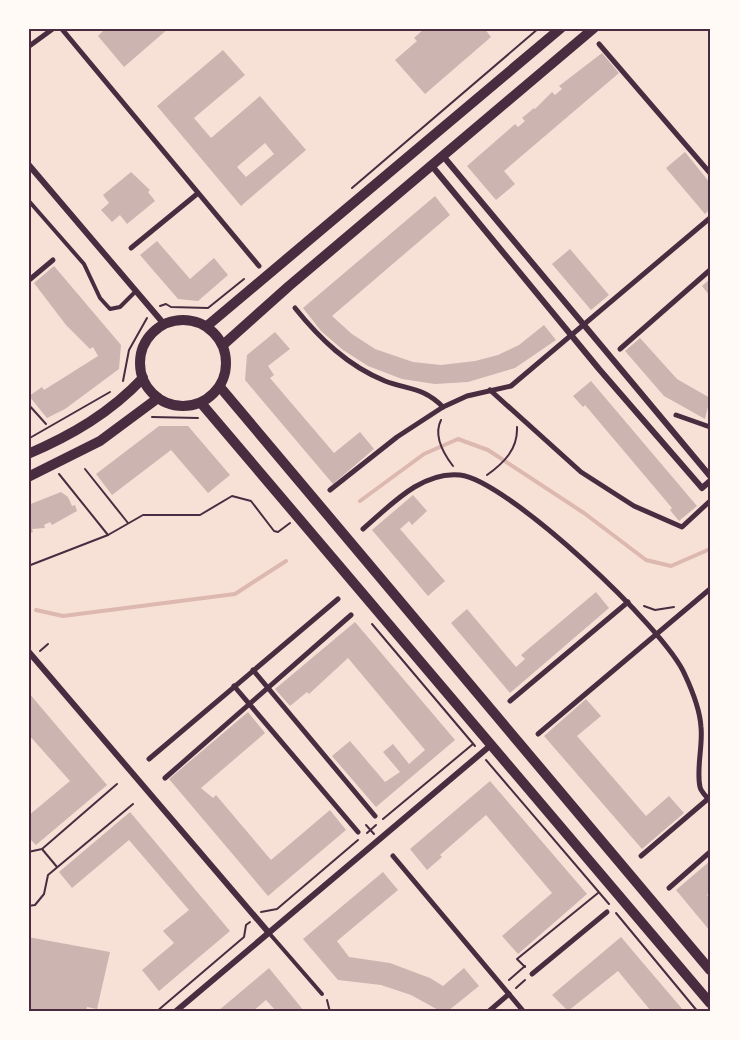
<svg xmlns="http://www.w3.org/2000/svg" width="739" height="1040" font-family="Signika,sans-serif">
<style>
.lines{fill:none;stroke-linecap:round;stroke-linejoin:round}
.stream{stroke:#dcb8b0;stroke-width:4}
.building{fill:#ccb4b1;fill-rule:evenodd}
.path{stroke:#4a2c40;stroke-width:2}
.service{stroke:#4a2c40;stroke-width:4}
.pedestrian{stroke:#4a2c40;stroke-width:5}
.minor{stroke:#4a2c40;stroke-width:6}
.secondary{stroke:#4a2c40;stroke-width:10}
.neatline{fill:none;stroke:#4a2c40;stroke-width:2}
</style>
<rect width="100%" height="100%" fill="#f7e1d7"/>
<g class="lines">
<!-- stream -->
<g class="stream">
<polyline points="360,501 424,454 458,439 488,450 584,513 646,560 671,566 710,549"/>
<polyline points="36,610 63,616 235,594 286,561"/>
</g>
</g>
<!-- building -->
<g class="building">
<polygon points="106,28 169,28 124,67 98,36"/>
<polygon points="425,28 484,28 491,37 425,94 395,60 417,41 414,38"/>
<path d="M223,50L245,75L194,118L211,138L260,96L306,150L241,206L157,106ZM265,143L274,154L246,177L237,167Z"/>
<polygon points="602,53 619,73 504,171 515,184 496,200 467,166 515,124 518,127 525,121 522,118 534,108 535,109 552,92 555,95 562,89 559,86"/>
<polygon points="685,152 710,183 710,209 705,214 666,168"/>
<polygon points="131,172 150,190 148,192 155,201 127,224 120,215 112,222 101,210 109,203 103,195"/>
<polygon points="435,196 450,215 332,316 352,334 375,349 413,362 441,365 475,361 498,355 519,345 544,325 556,340 515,368 468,382 435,384 402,379 368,366 343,350 321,331 303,308"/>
<polygon points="157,241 190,279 214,258 228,275 198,301 178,299 140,255"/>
<polygon points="570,249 609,295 591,310 552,264"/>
<polygon points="54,266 121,345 119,369 65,409 47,418 29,396 42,387 44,390 98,356 93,347 90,349 66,325 34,283"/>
<polygon points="710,279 710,296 702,286"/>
<polygon points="275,332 290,349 268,366 274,375 270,378 334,453 360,432 374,449 333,484 245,380 247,355"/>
<polygon points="640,338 677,379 710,398 705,419 664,396 625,351"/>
<polygon points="591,381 697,506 679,521 670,510 672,508 585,405 583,407 573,396"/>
<polygon points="159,426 188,426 230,475 208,493 171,450 112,495 96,474"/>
<polygon points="61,492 68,497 72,506 75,505 77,511 52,525 50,522 44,525 45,528 32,529 33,532 28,534 28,505"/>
<polygon points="413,495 427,511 412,525 409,521 400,529 445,581 428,596 372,530"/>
<polygon points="596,592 609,608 510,693 451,623 467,609 516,667 525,659 521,655"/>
<polygon points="355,622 455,740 376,807 332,756 350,741 385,782 400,772 383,752 393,744 409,764 425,750 348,658 309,694 307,692 290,706 275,689"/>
<polygon points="28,692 107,785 36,845 28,837 28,816 70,781 28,734"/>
<polygon points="586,699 601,716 577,736 646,816 669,796 684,813 642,849 544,736"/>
<polygon points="248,712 265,733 201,788 213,798 216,795 271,860 330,810 346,830 268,896 169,779"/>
<polygon points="490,781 587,894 518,954 502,936 552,893 486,815 440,855 442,857 427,870 410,849"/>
<polygon points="130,812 230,931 159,991 142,970 174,943 163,931 189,910 129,840 72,888 59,872"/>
<polygon points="710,861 710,892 707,895 710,899 710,931 676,890"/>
<polygon points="383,872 398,890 337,941 349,957 390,963 430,978 443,986 464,968 479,986 448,1011 440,1011 411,995 381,985 338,980 303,939"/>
<polygon points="28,937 110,952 97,1009 87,1007 86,1011 28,1011"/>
<polygon points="621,937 643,963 684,1011 651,1011 618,971 568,1011 552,995"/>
<polygon points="269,968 304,1011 276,1011 266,1000 253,1011 218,1011"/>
</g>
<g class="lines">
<!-- path -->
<g class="path">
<polyline points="352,188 539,28"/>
<polyline points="160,306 166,304 171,307 208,308 244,279"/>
<polyline points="123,381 129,350 147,318"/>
<polyline points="28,404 46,424"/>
<polyline points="152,417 198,418"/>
<path d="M441,420C433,436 443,453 453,466"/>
<polyline points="28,439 110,392"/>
<polyline points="85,469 128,523"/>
<polyline points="59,474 108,535"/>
<path d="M487,475C504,463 518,449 517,427"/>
<polyline points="28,566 108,535 143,515 200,515 232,496 251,501 274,531 278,532 290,523"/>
<polyline points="644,606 655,610 674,607"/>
<polyline points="372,624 475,746"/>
<polyline points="40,651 48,644"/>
<polyline points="486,760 609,904"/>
<polyline points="383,819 473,744"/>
<polyline points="366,825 374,834"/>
<polyline points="367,833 376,825"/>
<polyline points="42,849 57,867"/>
<polyline points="28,852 42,849 117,784"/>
<polyline points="28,906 35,905 44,894 48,875 133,804"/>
<polyline points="261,912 277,909 358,840"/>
<polyline points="616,913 698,1012"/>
<polyline points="525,967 517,959 598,893"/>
<polyline points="509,980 525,966"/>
<polyline points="516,988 525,980"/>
<polyline points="327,1000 330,1012"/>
<polyline points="156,1012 244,937 246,925 250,922"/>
</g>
<!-- service -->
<g class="service">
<polyline points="28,200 84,264 100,298 110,309 120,307 136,291"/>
<polyline points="269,933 322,994"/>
</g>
<!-- pedestrian -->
<g class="pedestrian">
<polyline points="61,28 259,266"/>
<polyline points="599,44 710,173"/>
<polyline points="28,47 54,28"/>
<polyline points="131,248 197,194"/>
<polyline points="28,281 53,260"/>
<path d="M295,308C320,339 348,366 385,381C409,390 423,387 443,407"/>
<polyline points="620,349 710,270"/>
<polyline points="490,390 581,472 634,506 682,527 710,501"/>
<polyline points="676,415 710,427"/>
<polyline points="330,490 397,437 443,407 467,396 511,386 710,218"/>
<path d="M363,529C390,506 421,471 460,475C507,480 666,629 685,675C692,690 700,711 701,727C703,746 696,769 700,787C701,792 707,797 710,801"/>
<polyline points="253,670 375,816"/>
<polyline points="234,686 358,832"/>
<polyline points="510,701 628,602"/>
<polyline points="538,734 710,589"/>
<polyline points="149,759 338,599"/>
<polyline points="165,778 351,615"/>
<polyline points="393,856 524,1012"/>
<polyline points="641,856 709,798"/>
<polyline points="669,888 710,852"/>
<polyline points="532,974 607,912"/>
<polyline points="488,1012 509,994"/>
</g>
<!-- minor -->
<g class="minor">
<polyline points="443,156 710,476"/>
<polyline points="28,164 164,324"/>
<polyline points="432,166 599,369 702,488 710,481"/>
<polyline points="28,651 269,933"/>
<polyline points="175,1012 491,745"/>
</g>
<!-- secondary -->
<g class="secondary">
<circle cx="183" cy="363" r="43"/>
<polyline points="207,326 561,28"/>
<polyline points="223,345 289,286 594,28"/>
<polyline points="220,387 710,970"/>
<polyline points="201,403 710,1003"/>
<path d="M28,454C72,435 110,413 143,378"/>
<polyline points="28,477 100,441 158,398"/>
</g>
</g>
<!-- border -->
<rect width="739" height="1040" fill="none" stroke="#fffaf5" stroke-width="60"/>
<rect x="30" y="30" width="679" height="980" class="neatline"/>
</svg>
